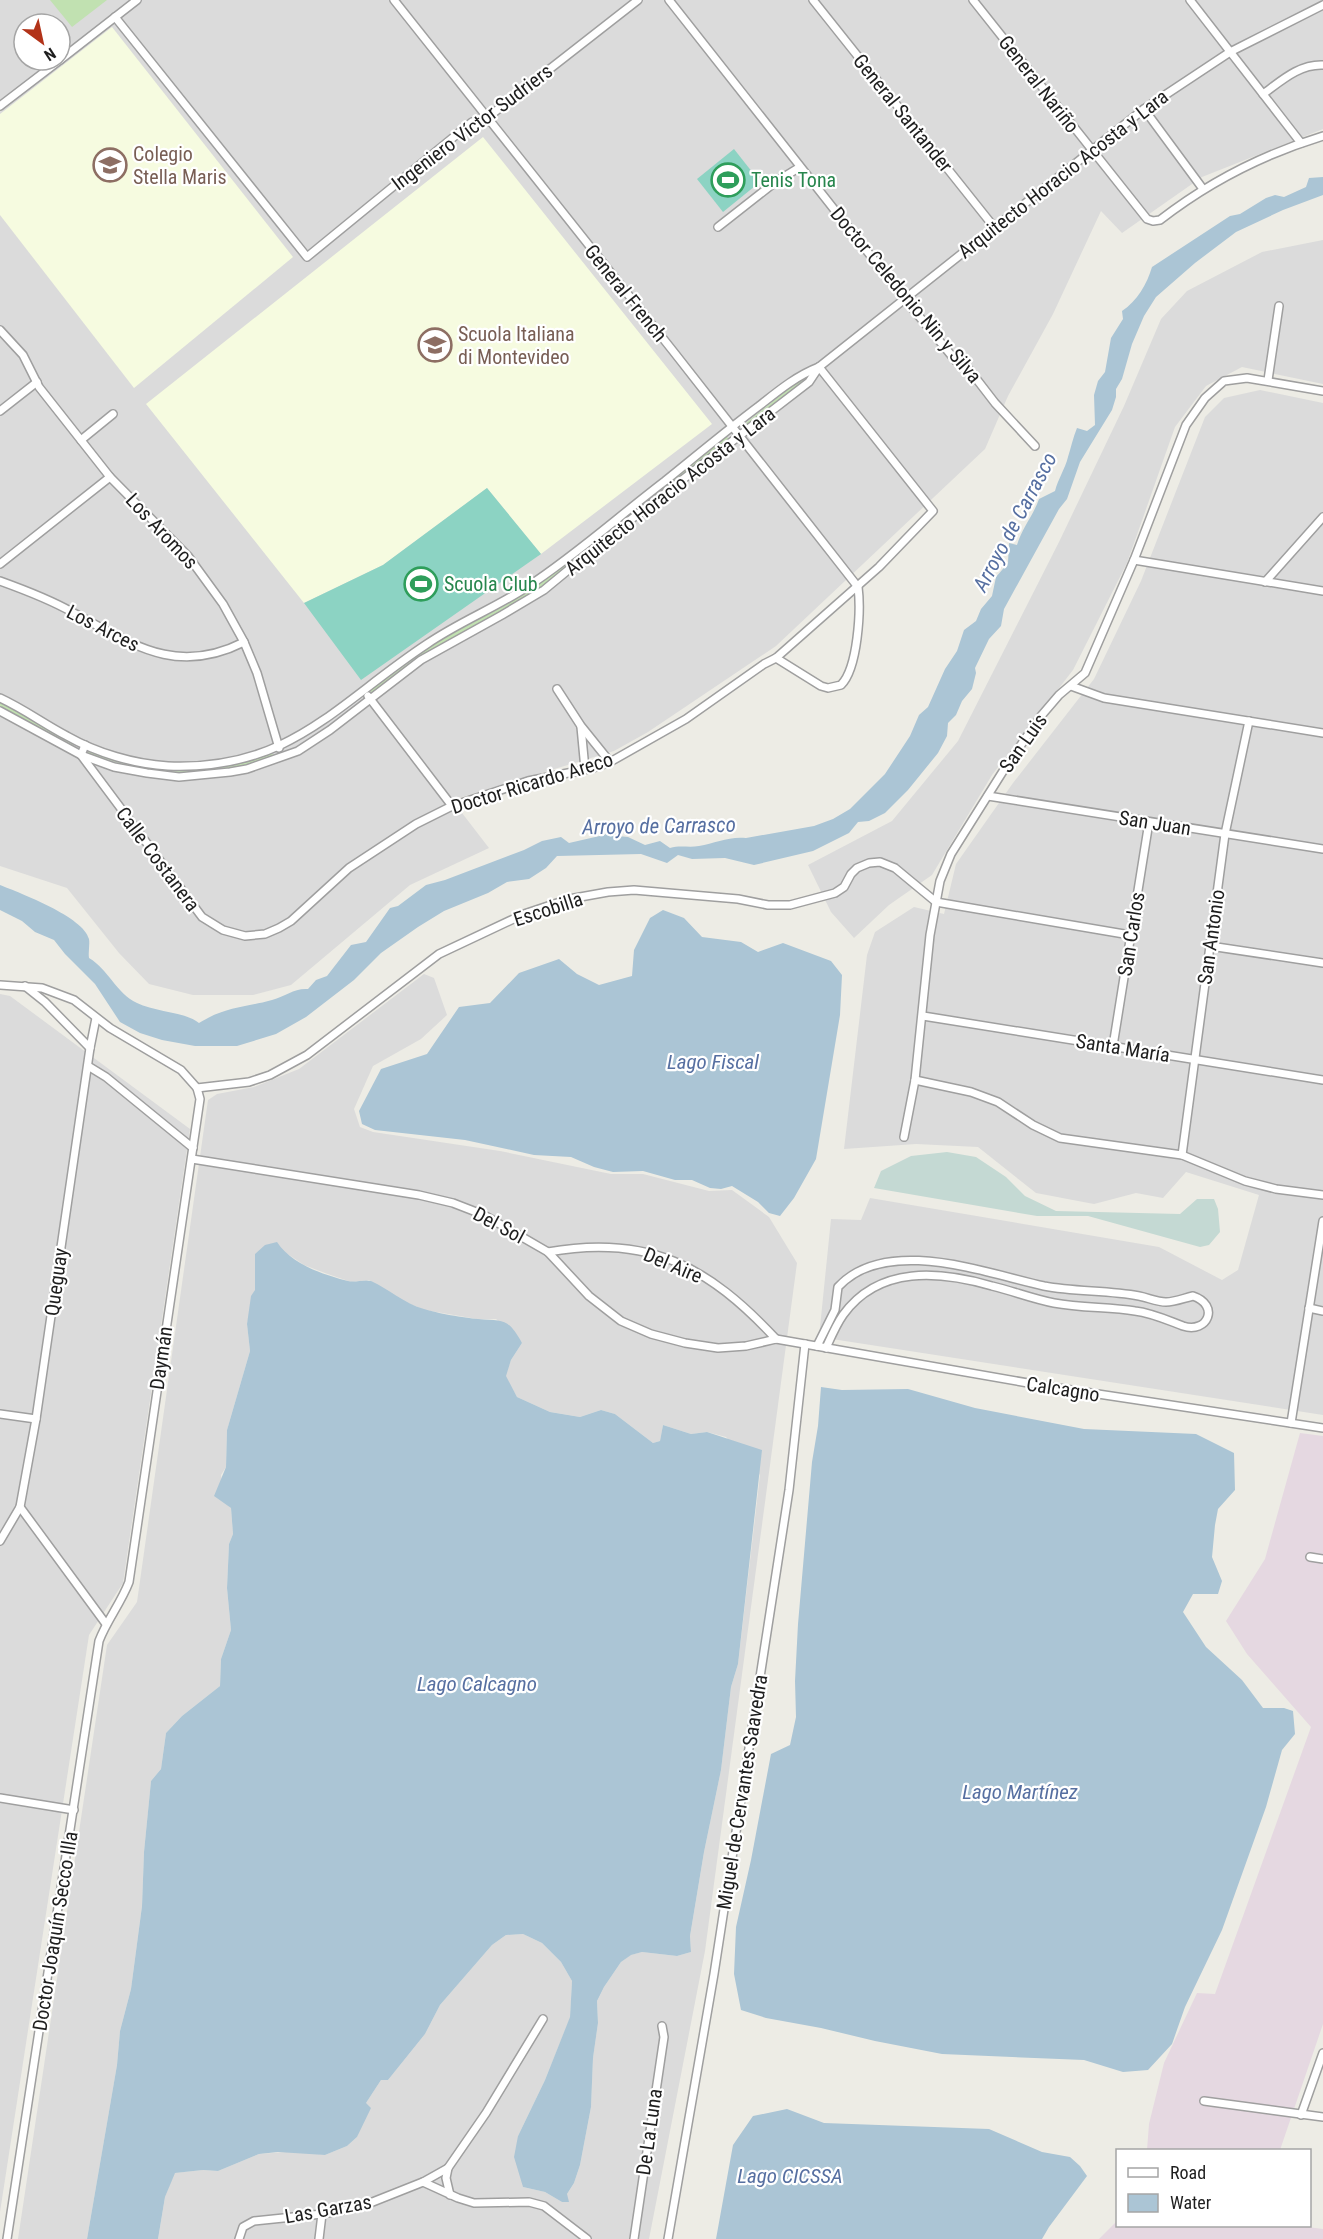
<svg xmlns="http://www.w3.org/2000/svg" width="1323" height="2239" font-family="'Roboto Condensed',sans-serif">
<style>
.residential{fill:#dbdbdb;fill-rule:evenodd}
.industrial{fill:#e5d8e1}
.education{fill:#f6fbe0}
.grass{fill:#c1e1b1}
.wetland{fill:#c4d9d3}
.pitch{fill:#8cd3c3}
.water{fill:#abc5d5}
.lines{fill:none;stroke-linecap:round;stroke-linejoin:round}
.minor-casing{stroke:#9f9f9f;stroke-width:10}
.minor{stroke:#fff;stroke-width:7}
.labels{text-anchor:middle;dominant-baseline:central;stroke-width:4.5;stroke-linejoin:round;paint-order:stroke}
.street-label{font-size:20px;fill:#1e1e1e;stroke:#fff}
.education-label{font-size:20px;fill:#785e54;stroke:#fff;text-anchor:start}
.leisure-label{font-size:20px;fill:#27864d;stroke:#fff;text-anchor:start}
.water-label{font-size:21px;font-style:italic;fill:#566fa1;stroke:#fff}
</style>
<rect width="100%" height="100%" fill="#edece5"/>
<!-- residential -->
<g class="residential">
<path d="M0,0H1323V129L1202,177L1122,233L1101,211L1053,314L1008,396L985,449L776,646L648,732L614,751L452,800L489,848L410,885L291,985L253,995H193L149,984L119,953L67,888L0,866ZM24,24H60V60H24Z"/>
<polygon points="1323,240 1323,384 1242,367 1206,386 1175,427 1127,563 1073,670 992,775 932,875 889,905 854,938 831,912 808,865 892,821 958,741 1059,542 1124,406 1161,319 1187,291 1262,252"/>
<polygon points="1260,390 1323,403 1323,1415 819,1337 831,1219 861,1220 870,1198 1159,1247 1222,1280 1238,1270 1259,1195 1186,1172 1163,1198 1136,1193 1094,1204 1036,1193 978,1147 916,1144 844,1149 867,955 875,932 914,907 944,914 956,864 1013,783 1094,679 1141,581 1205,417 1224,398"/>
<polygon points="424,974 434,978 447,1015 421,1039 373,1066 354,1109 360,1127 373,1132 500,1151 611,1174 643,1174 709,1191 732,1190 769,1217 797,1263 705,1951 649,2239 158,2239 165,2197 174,2173 203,2170 218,2171 259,2154 298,2151 325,2155 347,2146 357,2137 366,2103 381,2080 388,2080 425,2034 440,2005 492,1945 506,1935 523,1934 542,1943 561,1962 572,1981 570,2018 545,2080 518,2136 523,2187 545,2192 562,2202 574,2183 580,2165 591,2107 593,2058 598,2023 597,2001 604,1987 621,1962 630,1955 642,1952 677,1956 691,1952 690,1936 704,1852 721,1770 731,1687 738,1664 760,1475 726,1437 707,1432 691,1434 663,1425 660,1441 653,1443 615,1414 601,1410 580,1417 550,1412 517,1397 505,1376 511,1360 522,1343 496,1319 477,1319 425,1310 400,1300 369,1280 351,1282 325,1273 304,1265 283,1251 255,1290 247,1324 250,1351 227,1430 226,1467 221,1475 224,1501 231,1508 233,1534 229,1544 227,1588 231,1630 221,1659 220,1686 182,1716 166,1733 161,1769 151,1781 144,1852 142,1906 131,1989 120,2031 117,2065 87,2239 18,2239 107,1645 137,1602 208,1100 217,1094 254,1087 299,1069"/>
<polygon points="0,994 10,996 190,1129 123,1583 89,1635 0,2212"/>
</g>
<!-- industrial -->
<g class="industrial">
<polygon points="1300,1433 1323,1436 1323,2024 1280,2150 1147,2150 1149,2124 1164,2063 1197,1993 1215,1994 1311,1727 1247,1654 1226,1621 1265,1559"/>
<polygon points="1117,2221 1118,2226 1300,2226 1323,2229 1323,2239 1099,2239"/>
</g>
<!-- education -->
<g class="education">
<polygon points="112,27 293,257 134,388 0,215 0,114"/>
<polygon points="483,137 712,424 541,554 487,488 383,565 304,603 146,404"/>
</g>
<!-- grass -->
<g class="grass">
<polygon points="50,0 107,0 72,27"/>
<polygon points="809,375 810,377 749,425 746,423 805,376"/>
<polygon points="726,436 729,439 656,497 653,498 654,494"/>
<polygon points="644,502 646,505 541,588 490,619 437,646 372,694 370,691 437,642 506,605 538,585"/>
<polygon points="0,701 34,718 73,742 73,745 0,706"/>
<path d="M90,749L143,765L246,761L271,754L275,755C265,761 251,764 239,766C188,778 137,771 88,753Z"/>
</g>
<!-- wetland -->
<polygon class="wetland" points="947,1152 976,1157 1006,1177 1025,1196 1056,1211 1180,1214 1197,1199 1214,1199 1218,1209 1220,1232 1209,1245 1200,1247 1088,1216 1037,1216 874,1188 881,1171 911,1156"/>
<!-- pitch -->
<g class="pitch">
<polygon points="734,149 760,182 723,212 697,179"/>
<polygon points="487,488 541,554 361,680 304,603 383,565"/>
</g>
<!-- water -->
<g class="water">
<path d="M1323,177V195L1283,210L1236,232L1195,263L1156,297L1144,316L1132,344L1122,379L1116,389V397L1112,410L1080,462L1067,499L1059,509L1004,609L1001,626L989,639L975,668L976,673L972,689L962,701L956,715L948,723L947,736L938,753L908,790L885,813L869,821L858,822L849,833L813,851L754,865L725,858L692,859L678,855L667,863L641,854L557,856L546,868L529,879L507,882L488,893L444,911L418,927L381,953L354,980L306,1017L276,1034L237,1046H195L162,1040L140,1033L120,1022L95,984L65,954L54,940L35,932L22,921L0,910V885C20,893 84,917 89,939C90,945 88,952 89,958C109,970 116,993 137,1003C155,1012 186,1012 199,1023C227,1006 243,1008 272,1000C286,996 294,988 308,989L316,980L327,976L351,945L366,942L390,908L398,906L426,885L445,880L524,850L542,841L561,837L569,843L604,835L614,830L618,836L628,837L645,845L660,841L670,848C680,845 689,848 699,846C715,843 730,836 746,838L814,826L833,819L850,809L885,774L910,736L919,715L928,707L945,669L957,651L964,630L976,621L981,609L992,596L996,577L1008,563L1009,543L1017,545C1022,528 1033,516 1039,499L1055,491C1058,479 1065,469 1068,457C1071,447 1073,438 1077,428L1087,431L1095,425L1094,395L1098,381L1105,372L1111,338L1123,319L1122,311C1137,301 1147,284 1152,267L1230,216L1240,214L1266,198L1275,195L1284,197L1306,187L1309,178Z"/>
<polygon points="663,910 684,918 702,937 741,942 758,952 783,943 831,961 842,975 840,1015 816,1159 794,1198 780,1216 769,1213 758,1202 732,1186 721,1189 710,1188 692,1180 675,1180 643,1171 613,1172 594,1167 571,1157 534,1155 465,1140 375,1130 362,1124 359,1111 381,1069 427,1054 459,1007 490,1003 519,973 559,959 577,974 599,985 632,976 634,950 650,918"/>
<path d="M277,1242C291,1264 324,1275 348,1281C355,1283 364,1279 371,1281C389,1289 403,1303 424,1309C436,1313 465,1318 478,1319C504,1321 508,1318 522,1343L511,1360L506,1376L517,1397L550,1412L580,1417L601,1410L615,1414L653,1443L660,1441L663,1425L691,1434L707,1432L762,1450L738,1664L731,1687L721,1770L704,1852L690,1936L691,1952L677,1956L642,1952L631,1955L621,1962L604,1987L597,2001L598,2023L593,2058L591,2107L580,2165L574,2183L567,2194L569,2202H562L545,2192L523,2187L514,2157L518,2136L545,2080L570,2017L572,1981L561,1962L542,1943L523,1934L506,1935L492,1945L440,2005L425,2034L388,2080H381L366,2103L371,2108L357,2137L347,2146L325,2155L278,2152L259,2154L218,2171L203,2170L175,2173L165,2197L158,2239H87L117,2065L120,2031L131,1989L142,1906L144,1852L151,1781L161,1769L166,1733L182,1716L220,1686L221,1659L231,1630L227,1588L229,1544L233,1534L231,1508L214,1496L226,1467L227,1430L250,1351L247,1324L251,1296L255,1290V1254L265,1245Z"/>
<polygon points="821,1387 842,1390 908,1389 975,1408 1084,1429 1196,1434 1234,1453 1235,1490 1218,1509 1215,1525 1212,1557 1222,1581 1218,1594 1193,1594 1183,1612 1206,1647 1242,1680 1263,1708 1284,1708 1293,1711 1295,1734 1282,1750 1266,1807 1222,1930 1185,2007 1172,2044 1148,2070 1123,2072 1084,2060 942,2054 875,2041 821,2028 766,2018 741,2010 734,1974 736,1927 751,1860 771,1754 790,1745 796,1717 795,1681 798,1624 812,1462 818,1426"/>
<polygon points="787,2109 824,2123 989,2129 1042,2152 1070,2157 1080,2166 1087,2176 1049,2227 1042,2239 716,2239 733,2145 753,2116"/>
</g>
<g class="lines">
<defs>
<g id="minor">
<path d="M394,0L673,351L858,587C861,610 858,668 841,685L828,688L821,686L776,658"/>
<polyline points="669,0 904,298 956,361 968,368 995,403 1035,446"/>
<polyline points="813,0 994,227"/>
<path d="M973,0L1147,219L1153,221L1160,220C1209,182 1264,154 1323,136"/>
<polyline points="1190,0 1301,143"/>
<polyline points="115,17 307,257 472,122 487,118 638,0"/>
<polyline points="60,60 137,0"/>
<path d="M1263,94C1281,81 1299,64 1323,65"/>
<polyline points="0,106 60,60"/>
<polyline points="1144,109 1203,189"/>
<polyline points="718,227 774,183 800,167"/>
<polyline points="0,330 23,355 39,387 110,477 188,556 223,604 244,642 257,673 279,748"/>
<polyline points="1268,380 1279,306"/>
<polyline points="0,411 37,382"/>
<polyline points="81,440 113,414"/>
<polyline points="1134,560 1323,591"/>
<polyline points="0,564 110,477"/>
<path d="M0,581C25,590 49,599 72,612C131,643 175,677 244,642"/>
<polyline points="1265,582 1323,517"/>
<polyline points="1071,686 1104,698 1323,733"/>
<polyline points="557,689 581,726 610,762"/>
<polyline points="368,696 452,806"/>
<path d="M0,698C24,709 44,724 67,736C97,753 134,764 168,766C290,771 336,704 427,644C459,622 495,608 527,587C576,555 619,516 665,481C696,456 727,430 759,406C778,391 796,376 819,367L1144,109L1230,52L1323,5"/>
<polyline points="0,711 81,755 114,767 147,773 179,777 230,772 247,769 298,751 330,730 421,660 502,615 544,590 607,538 809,382 819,367"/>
<polyline points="581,727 585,769"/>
<polyline points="85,745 81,755 202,917 223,930 245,936 265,934 279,928 291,921 349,868 416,824 452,806 528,781 593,768 610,762 686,719 764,664 776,658 879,567 933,511 819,367"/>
<polyline points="988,796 1323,849"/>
<polyline points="1210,946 1323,963"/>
<path d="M0,985L42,988L74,1000L110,1028L181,1070L197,1088L200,1099L129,1582C121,1603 107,1620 99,1641L7,2239"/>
<polyline points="25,986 45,1002 90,1048"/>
<polyline points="923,1016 1323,1080"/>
<polyline points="1113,1046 1149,822"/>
<polyline points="88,1066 106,1077 193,1148"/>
<polyline points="915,1080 971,1092 998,1102 1033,1125 1060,1138 1182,1155 1245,1181 1276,1189 1323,1195"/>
<polyline points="197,1088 249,1082 270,1075 307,1055 439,954 524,914 569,899 608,892 634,890 738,899 768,905 790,905 835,893 844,887 851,874 857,868 869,863 880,862 895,868 936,902 1130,935"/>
<polyline points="904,1137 915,1080 930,935 940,881 951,854 1005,768 1041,716 1059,695 1085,673 1134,560 1186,425 1205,398 1224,381 1247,378 1323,391"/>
<polyline points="1182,1155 1225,834 1249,721"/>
<polyline points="192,1159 419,1195 453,1203 484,1215 548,1252 589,1296 621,1321 651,1334 685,1343 718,1348 746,1346 776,1339 1045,1386 1323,1428"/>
<path d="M548,1252C649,1234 708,1266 776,1339"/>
<polyline points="1309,1308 1323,1311"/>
<path d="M817,1346L835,1310L838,1287C886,1235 985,1273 1044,1286C1075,1292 1108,1290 1139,1296C1149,1298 1157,1302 1166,1302C1175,1302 1184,1298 1193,1296C1220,1305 1208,1334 1183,1326C1167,1320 1152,1313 1135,1311C1108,1307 1081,1308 1054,1303C1033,1299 1013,1291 992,1286C940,1271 879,1265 843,1315C836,1325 831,1337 826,1348"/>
<polyline points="0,1414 36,1419"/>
<polyline points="1291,1423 1323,1221"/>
<polyline points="20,1507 106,1624"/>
<polyline points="0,1541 20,1507 36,1419 90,1048 96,1018"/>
<polyline points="1310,1557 1323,1559"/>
<polyline points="0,1798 74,1810"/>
<polyline points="1204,2101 1323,2117"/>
<polyline points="1301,2115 1323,2053"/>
<polyline points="423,2182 448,2168"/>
<polyline points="450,2195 446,2178 448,2168 486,2113 543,2019"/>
<polyline points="239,2239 243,2227 254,2221 322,2214 360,2207 423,2182 458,2198 474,2203 529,2202 544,2206 587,2239"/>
<polyline points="319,2239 322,2214"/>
<polyline points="634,2239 664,2037 662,2026"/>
<polyline points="668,2239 714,1974 789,1490 805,1344"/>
</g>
</defs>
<!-- minor casing -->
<use href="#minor" class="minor-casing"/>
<!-- minor -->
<use href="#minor" class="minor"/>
</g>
<!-- icons -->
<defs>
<symbol id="school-ring" viewBox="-11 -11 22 22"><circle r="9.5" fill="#fff" stroke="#8d6e63" stroke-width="1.5"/><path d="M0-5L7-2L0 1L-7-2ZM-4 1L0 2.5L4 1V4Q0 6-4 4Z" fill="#8d6e63"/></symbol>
<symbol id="stadium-ring" viewBox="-11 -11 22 22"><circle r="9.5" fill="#fff" stroke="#2e9e5b" stroke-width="1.5"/><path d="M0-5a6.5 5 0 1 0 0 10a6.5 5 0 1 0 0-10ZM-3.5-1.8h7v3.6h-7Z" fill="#2e9e5b"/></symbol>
</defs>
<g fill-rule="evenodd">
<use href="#school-ring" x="91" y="146" width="38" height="38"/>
<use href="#stadium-ring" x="709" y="161" width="38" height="38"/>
<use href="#school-ring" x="416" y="326" width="38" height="38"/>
<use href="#stadium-ring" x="402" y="565" width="38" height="38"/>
</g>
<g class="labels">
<!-- street labels -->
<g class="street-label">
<text transform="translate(1039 84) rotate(52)">General Nariño</text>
<text transform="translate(903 113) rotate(51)">General Santander</text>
<text transform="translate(472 127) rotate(-37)">Ingeniero Víctor Sudriers</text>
<text transform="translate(1063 174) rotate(-38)">Arquitecto Horacio Acosta y Lara</text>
<text transform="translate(626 293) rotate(51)">General French</text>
<text transform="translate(906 295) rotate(50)">Doctor Celedonio Nin y Silva</text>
<text transform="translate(670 491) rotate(-38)">Arquitecto Horacio Acosta y Lara</text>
<text transform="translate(162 531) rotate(47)">Los Aromos</text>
<text transform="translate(103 628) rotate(27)">Los Arces</text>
<text transform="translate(1023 743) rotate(-55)">San Luis</text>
<text transform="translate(532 783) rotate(-17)">Doctor Ricardo Areco</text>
<text transform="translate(1155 823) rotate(9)">San Juan</text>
<text transform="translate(158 859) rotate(53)">Calle Costanera</text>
<text transform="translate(548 909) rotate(-18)">Escobilla</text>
<text transform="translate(1131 934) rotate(-81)">San Carlos</text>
<text transform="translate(1211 937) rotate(-82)">San Antonio</text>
<text transform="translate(1123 1048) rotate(9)">Santa María</text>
<text transform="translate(499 1225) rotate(28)">Del Sol</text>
<text transform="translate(673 1265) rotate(23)">Del Aire</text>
<text transform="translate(56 1282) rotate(-82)">Queguay</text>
<text transform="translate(161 1358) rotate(-82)">Daymán</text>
<text transform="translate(1063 1389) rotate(9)">Calcagno</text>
<text transform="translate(742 1792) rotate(-81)">Miguel de Cervantes Saavedra</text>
<text transform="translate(55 1931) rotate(-81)">Doctor Joaquín Secco Illa</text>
<text transform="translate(649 2132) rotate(-82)">De La Luna</text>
<text transform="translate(328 2209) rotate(-10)">Las Garzas</text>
</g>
<!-- education labels -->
<g class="education-label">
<text x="133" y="154">Colegio<tspan x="133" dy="23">Stella Maris</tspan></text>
<text x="458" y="334">Scuola Italiana<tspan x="458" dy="23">di Montevideo</tspan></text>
</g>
<!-- leisure labels -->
<g class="leisure-label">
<text x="751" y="180">Tenis Tona</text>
<text x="444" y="584">Scuola Club</text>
</g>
<!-- water labels -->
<g class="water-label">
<text transform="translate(1015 522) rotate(-62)">Arroyo de Carrasco</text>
<text transform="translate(659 826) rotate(-1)">Arroyo de Carrasco</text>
<text x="713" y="1062">Lago Fiscal</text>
<text x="477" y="1684">Lago Calcagno</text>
<text x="1020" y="1792">Lago Martínez</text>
<text x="790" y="2176">Lago CICSSA</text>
</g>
</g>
<!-- legend -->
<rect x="1116" y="2149" width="195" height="78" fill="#ffffff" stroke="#a5a5a5" stroke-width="1.5"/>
<rect x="1128" y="2168" width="30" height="9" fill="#ffffff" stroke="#a5a5a5" stroke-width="1.5"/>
<text x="1170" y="2179" font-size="18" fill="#1e1e1e">Road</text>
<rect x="1128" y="2194" width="30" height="18" fill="#abc5d5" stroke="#a5a5a5" stroke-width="1.5"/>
<text x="1170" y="2209" font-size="18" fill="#1e1e1e">Water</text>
<!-- north arrow -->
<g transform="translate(42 42) rotate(147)"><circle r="28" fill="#ffffff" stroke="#a5a5a5" stroke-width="1.5"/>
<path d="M0-4.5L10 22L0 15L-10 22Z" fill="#b23319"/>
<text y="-9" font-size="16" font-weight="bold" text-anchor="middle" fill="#1e1e1e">N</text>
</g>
</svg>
